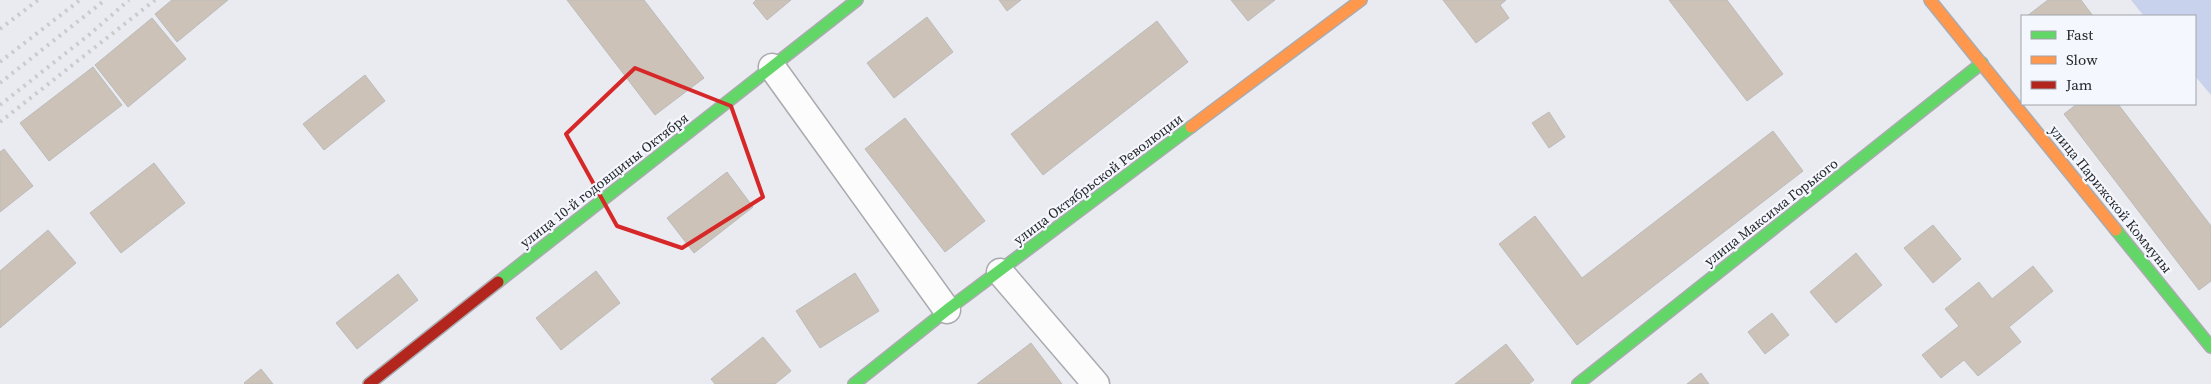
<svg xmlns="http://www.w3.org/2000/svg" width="2211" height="384" font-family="'Source Serif 4',serif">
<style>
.grass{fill:#c8d2ed}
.building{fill:#ccc2b7;stroke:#bbb}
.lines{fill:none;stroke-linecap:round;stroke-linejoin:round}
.street-casing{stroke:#aaabaf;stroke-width:29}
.fast-casing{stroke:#aaabaf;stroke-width:14}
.slow-casing{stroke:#aaabaf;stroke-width:14}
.jam-casing{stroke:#aaabaf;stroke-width:14}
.street{stroke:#fcfcfd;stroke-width:26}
.fast{stroke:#63d668;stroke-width:11}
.slow{stroke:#ff974d;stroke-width:11}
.jam{stroke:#b3261e;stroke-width:11}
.rail{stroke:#cbcbcc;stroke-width:4;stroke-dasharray:2.5 5;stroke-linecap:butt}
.marked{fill:none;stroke:#d62828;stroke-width:4;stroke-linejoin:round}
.labels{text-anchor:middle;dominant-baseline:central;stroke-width:4.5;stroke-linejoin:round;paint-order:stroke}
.street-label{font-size:14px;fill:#252629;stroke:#f4f7fe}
</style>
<rect width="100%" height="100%" fill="#eaebf0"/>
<!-- grass -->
<polygon class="grass" points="2131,0 2211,0 2211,95 2195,76 2195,16 2144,16"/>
<!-- building -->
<g class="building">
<polygon points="172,0 228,0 177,42 155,14"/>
<polygon points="567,0 644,0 704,78 655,115"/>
<polygon points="756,0 791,0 767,20 753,3"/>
<polygon points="999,0 1021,0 1007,11"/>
<polygon points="1231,0 1275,0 1248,21"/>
<polygon points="1443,0 1506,0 1500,5 1509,18 1476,43"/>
<polygon points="1669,0 1727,0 1783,74 1747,101"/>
<polygon points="2048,0 2081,0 2093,16 2027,16"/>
<polygon points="927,17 953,52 894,98 867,63"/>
<polygon points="152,18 186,59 128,107 95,65"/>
<polygon points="1157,21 1188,62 1043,175 1011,134"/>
<polygon points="93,67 122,105 49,161 20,123"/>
<polygon points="365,75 385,101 324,150 303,124"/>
<polygon points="2077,104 2118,104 2211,226 2211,281 2199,290 2064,114"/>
<polygon points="1549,112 1565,137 1549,148 1532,123"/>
<polygon points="905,118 985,221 945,252 865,149"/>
<polygon points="1773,131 1803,171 1577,345 1499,244 1535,216 1582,278"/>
<polygon points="4,149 33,186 0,212 0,152"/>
<polygon points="154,163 185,203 121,253 90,213"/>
<polygon points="727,172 753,207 694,253 667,218"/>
<polygon points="1933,225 1961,259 1933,283 1904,248"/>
<polygon points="48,230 76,263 0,328 0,271"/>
<polygon points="1856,253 1882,285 1836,323 1810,292"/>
<polygon points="2033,266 2053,291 2009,327 2021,342 1978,376 1964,360 1941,378 1922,355 1959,326 1945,309 1979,282 1992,299"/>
<polygon points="596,271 620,303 561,350 536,318"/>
<polygon points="855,273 879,311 820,348 796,311"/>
<polygon points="398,274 418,300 357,349 336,323"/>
<polygon points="1772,313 1789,335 1765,354 1748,332"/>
<polygon points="763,337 791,371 775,384 715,384 711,379"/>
<polygon points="1031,343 1062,384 977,384"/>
<polygon points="1506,344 1534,380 1529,384 1455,384"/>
<polygon points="261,369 273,384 245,384 244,383"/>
<polygon points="1701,373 1709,384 1687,384"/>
</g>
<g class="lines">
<defs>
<g id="street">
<polyline points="772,67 947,310"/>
<polyline points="1000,272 1096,384"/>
</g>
<g id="fast">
<polyline points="2116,230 2211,347"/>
<polyline points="498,282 857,0"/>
<polyline points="854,384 947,310 1191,127"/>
<polyline points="1578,384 1982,63"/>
</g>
<g id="slow">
<polyline points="1930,0 2116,230"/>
<polyline points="1191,127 1361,0"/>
</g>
<polyline id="jam" points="369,384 498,282"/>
</defs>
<!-- street casing -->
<use href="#street" class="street-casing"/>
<!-- fast casing -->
<use href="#fast" class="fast-casing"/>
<!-- slow casing -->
<use href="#slow" class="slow-casing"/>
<!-- jam casing -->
<use href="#jam" class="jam-casing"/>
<!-- street -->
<use href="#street" class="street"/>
<!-- fast -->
<use href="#fast" class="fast"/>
<!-- slow -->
<use href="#slow" class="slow"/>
<!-- jam -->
<use href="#jam" class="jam"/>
<!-- rail -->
<g class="rail">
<polyline points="0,29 38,0"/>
<polyline points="0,62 80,0"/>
<polyline points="0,83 105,0"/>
<polyline points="0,105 90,34 129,0"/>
<polyline points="0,122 155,0"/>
</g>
</g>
<!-- marked area -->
<path class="marked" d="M635,68L731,106L763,197L682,248L617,226L566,134Z"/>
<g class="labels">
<!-- street labels -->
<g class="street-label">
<text transform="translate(1098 179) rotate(-37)">улица Октябрьской Революции</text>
<text transform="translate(604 180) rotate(-38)">улица 10-й годовщины Октября</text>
<text transform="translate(2111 199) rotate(51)">улица Парижской Коммуны</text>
<text transform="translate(1771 212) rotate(-38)">улица Максима Горького</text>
</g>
</g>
<!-- legend -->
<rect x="2021" y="15" width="175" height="90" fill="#f4f7fe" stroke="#a1a3a9"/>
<rect x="2031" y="31" width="25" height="8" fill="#63d668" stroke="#a1a3a9"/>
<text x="2066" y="40" font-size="15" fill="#252629">Fast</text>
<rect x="2031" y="56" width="25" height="8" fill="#ff974d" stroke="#a1a3a9"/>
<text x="2066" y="65" font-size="15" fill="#252629">Slow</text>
<rect x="2031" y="81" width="25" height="8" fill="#b3261e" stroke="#a1a3a9"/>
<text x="2066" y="90" font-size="15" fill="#252629">Jam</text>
</svg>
